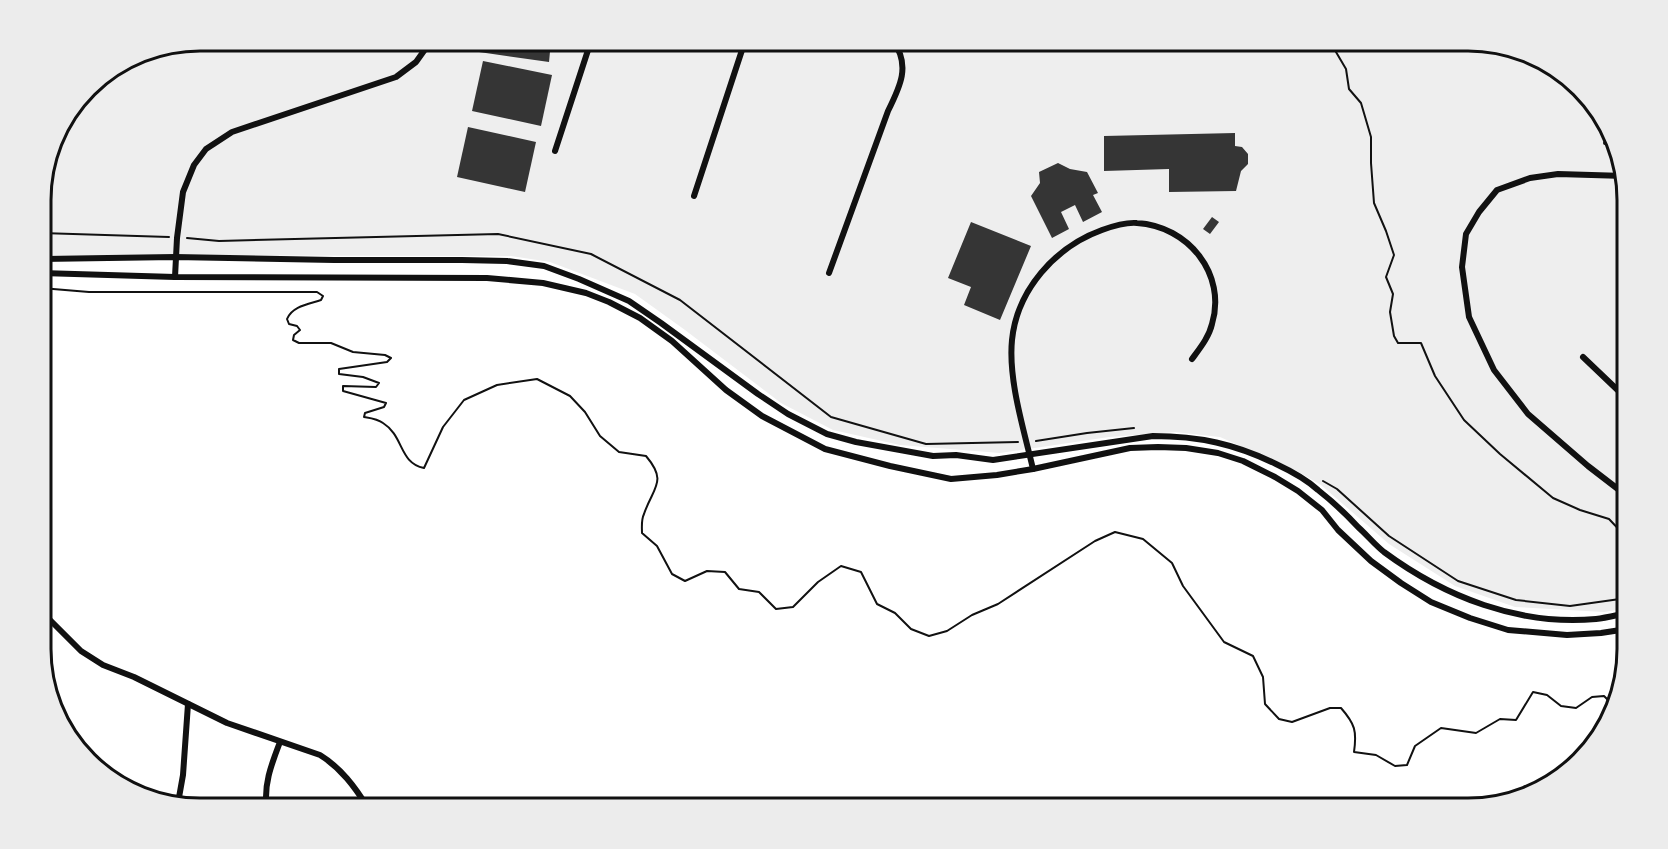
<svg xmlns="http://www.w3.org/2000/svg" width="1668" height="849" font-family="Quicksand,sans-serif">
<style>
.green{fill:#eee}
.building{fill:#353535}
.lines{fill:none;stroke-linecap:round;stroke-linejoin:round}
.path{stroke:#111;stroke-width:2}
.service{stroke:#111;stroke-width:4}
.minor{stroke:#111;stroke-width:6}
.rim{fill:none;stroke:#111;stroke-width:3}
</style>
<rect width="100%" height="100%" fill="#fff"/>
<!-- green -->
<polygon class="green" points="200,41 1468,41 1538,57 1600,111 1626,180 1627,608 1604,612 1515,607 1455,586 1389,544 1321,485 1297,471 1220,437 1175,432 1109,437 1000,453 900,445 833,430 781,403 685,330 635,294 550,262 511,256 41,255 41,190 57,129 95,80 140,53"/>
<!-- building -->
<g class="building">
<polygon points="480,41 551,41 549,62 479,52"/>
<polygon points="483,61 552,75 541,126 472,111"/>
<polygon points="468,127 536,142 525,192 457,177"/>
<polygon points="1235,133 1235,146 1242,147 1248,154 1248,164 1241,171 1236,191 1169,192 1169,169 1104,171 1104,136"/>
<polygon points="1058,163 1070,169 1087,172 1098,193 1093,195 1102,212 1083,222 1075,205 1061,212 1069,229 1052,238 1031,196 1040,183 1039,172"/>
<polygon points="1212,217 1219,222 1210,234 1203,229"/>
<polygon points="971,222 1031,246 1000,320 964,305 971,287 948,278"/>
</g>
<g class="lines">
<!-- path -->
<g class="path">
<polyline points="1338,41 1336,52 1346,69 1349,89 1361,103 1371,137 1371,163 1374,203 1386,231 1394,255 1386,277 1393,294 1390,312 1394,336 1398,343 1421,343 1435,376 1464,420 1500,454 1553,498 1580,510 1609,519 1627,538"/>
<polyline points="903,42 915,41"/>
<polyline points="41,233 169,237"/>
<polyline points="187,238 219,241 498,234 591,254 680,300 831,417 926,444 1018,442"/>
<path d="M41,288L89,292H317L323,296L321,300C309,304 292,306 287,319L289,324L297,326L300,330L294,335L293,340L299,343H331L353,352L385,355L391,358L387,362L339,369V374L363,377L379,383L376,387L343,386V391L386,403L384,407L365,413L364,417C370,418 378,419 383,423C404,436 399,463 424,468L443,427L464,400L497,385L537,379L570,396L585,412L600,436L619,452L646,456C668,482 653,487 644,514C641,520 642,527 642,533L657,546L672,574L685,581L707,571L725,572L739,589L759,592L776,609L793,607L818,582L841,566L861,572L877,604L895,613L911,629L929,636L947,631L972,615L998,604L1095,541L1115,532L1143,539L1172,563L1183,586L1224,642L1253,656L1263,677L1265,704L1279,719L1292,722L1330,708H1341C1355,724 1357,731 1354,752L1376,755L1395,766L1407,765L1415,746L1441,728L1476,733L1500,719L1516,720L1533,692L1547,695L1561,706L1576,708L1592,697L1604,696L1614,706"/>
<polyline points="1036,441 1087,433 1134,428"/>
<polyline points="1323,481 1337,489 1389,536 1458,581 1516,600 1570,606 1627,598"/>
</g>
<!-- service -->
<polyline class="service" points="1605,143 1612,143"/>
<!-- minor -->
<g class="minor">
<polyline points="555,151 591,41"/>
<polyline points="1625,176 1558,174 1530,178 1497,190 1479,212 1466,234 1462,267 1469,317 1494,370 1528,414 1588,466 1627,496"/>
<polyline points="694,196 745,41"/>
<path d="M41,259L175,257L334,260H462L507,261L544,266L579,279L629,301L661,323L758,394L788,414L827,434L856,442L933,456L956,455L993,460L1153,436C1199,436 1235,444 1276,464C1291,471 1306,479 1318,490C1332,501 1346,514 1358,527C1367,535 1375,545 1384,552C1445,597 1519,626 1596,619C1606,618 1617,615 1627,613"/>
<polyline points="41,273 175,277 487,278 543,283 586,293 609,302 640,318 672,341 726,390 762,416 825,449 890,466 951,479 997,475 1033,469 1130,448 1158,447 1186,448 1218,453 1243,461 1275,477 1298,491 1322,510 1338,530 1371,561 1401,583 1431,602 1470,618 1508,630 1567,635 1601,633 1627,629"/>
<path d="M829,273L888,111C900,87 911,65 893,41"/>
<polyline points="175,277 177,238 183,192 194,165 206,149 232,132 396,77 416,62 431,41"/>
<polyline points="1583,357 1627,399"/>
<path d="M1033,469C1024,430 1008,380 1012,340C1017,290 1055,247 1102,230C1113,226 1125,222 1137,223C1188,226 1227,274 1212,324C1209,337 1200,348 1192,359"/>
<path d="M42,612L81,651L103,665L134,677L227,723L320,755C341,768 355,787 368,808"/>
<polyline points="178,803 183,775 188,704"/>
<path d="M267,808C263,785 272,763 280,742"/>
</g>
</g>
<!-- crop -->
<path d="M0 0H1668V849H0ZM200 51H1468A149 149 0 0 1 1617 200V649A149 149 0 0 1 1468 798H200A149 149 0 0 1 51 649V200A149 149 0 0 1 200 51Z" fill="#ececec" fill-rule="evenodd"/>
<path class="rim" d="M200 51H1468A149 149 0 0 1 1617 200V649A149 149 0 0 1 1468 798H200A149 149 0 0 1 51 649V200A149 149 0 0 1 200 51Z"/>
</svg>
